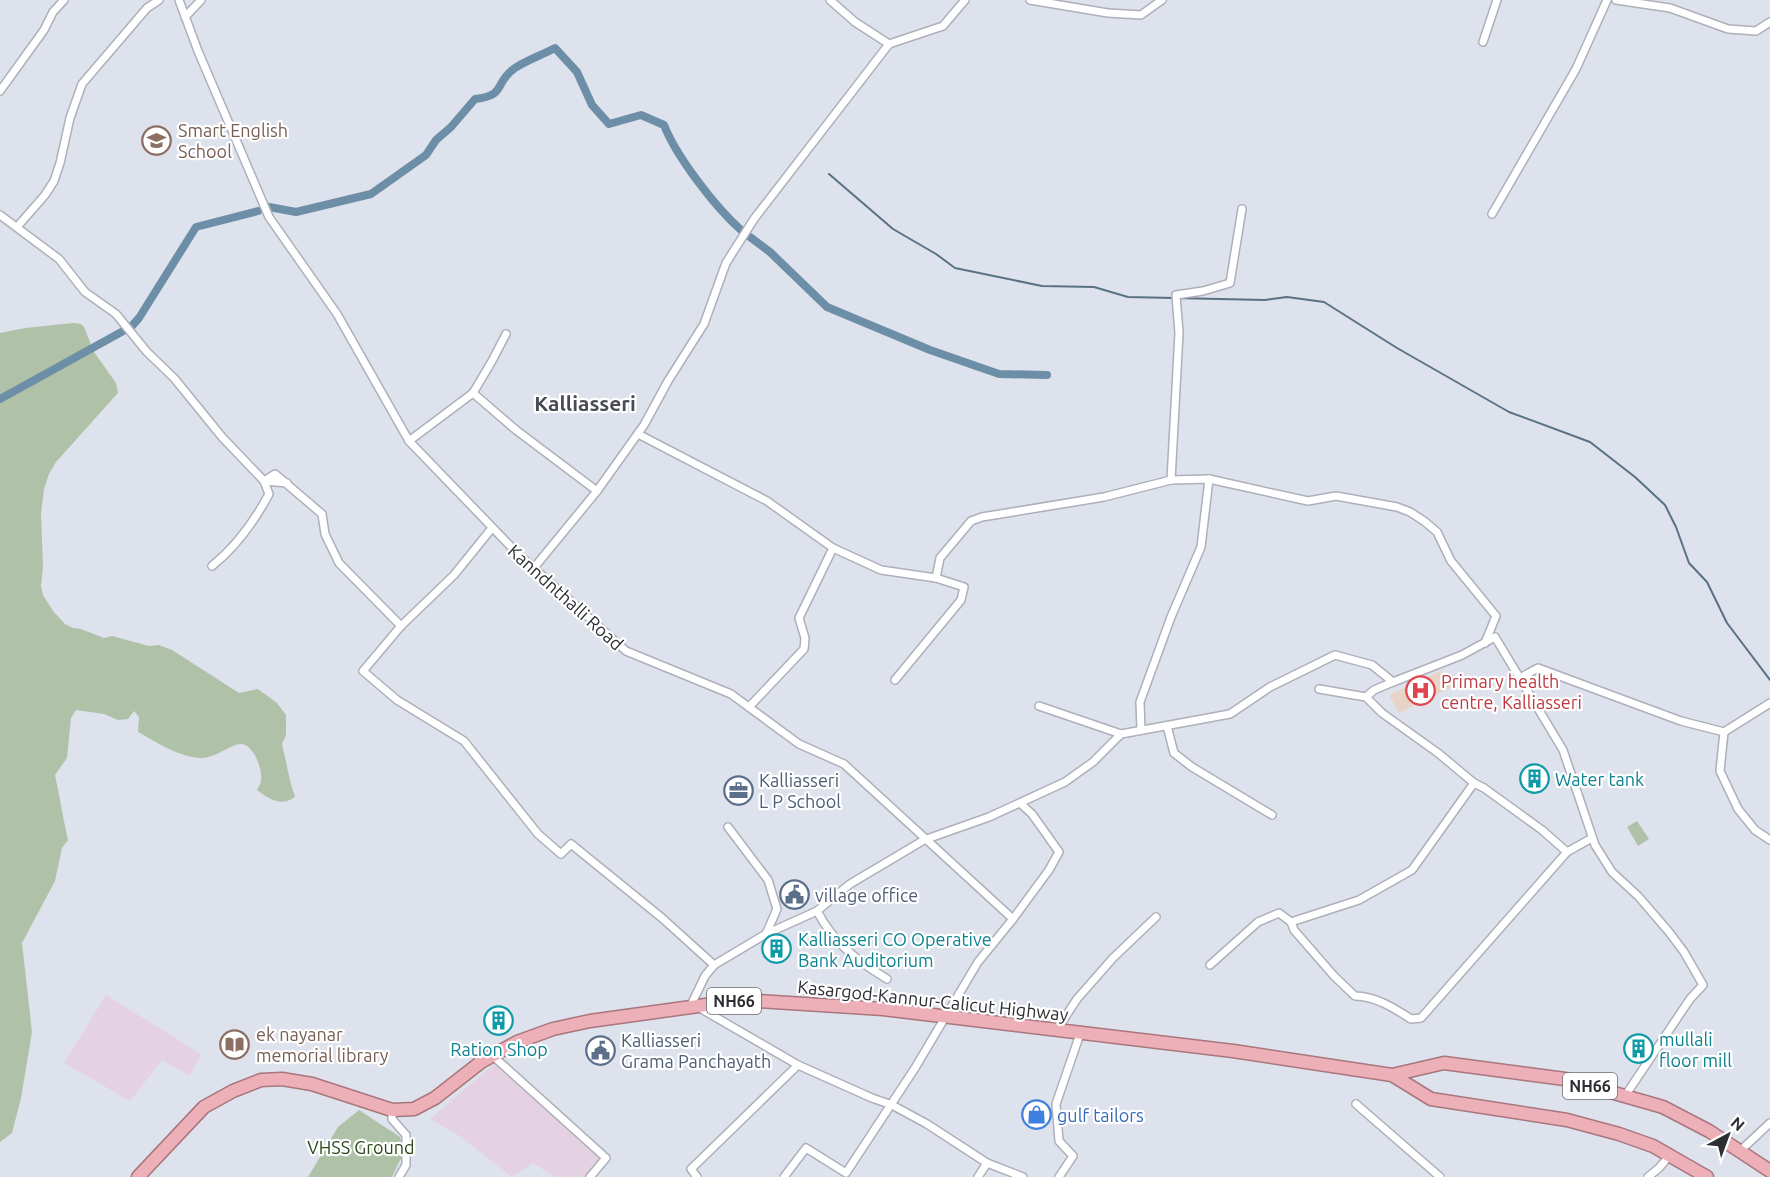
<svg xmlns="http://www.w3.org/2000/svg" width="1770" height="1177" font-family="Ubuntu,sans-serif">
<style>
.education{fill:#e4d2e3}
.medical{fill:#e8d4c6}
.green{fill:#afc1a7}
.lines{fill:none;stroke-linecap:round;stroke-linejoin:round}
.stream{stroke:#597183;stroke-width:2}
.canal{stroke:#6c8ea6;stroke-width:8}
.minor-casing{stroke:#adb0ba;stroke-width:10}
.trunk-casing{stroke:#a8767d;stroke-width:15}
.minor{stroke:#fff;stroke-width:7}
.trunk{stroke:#eeb0b8;stroke-width:12}
.labels{text-anchor:middle;dominant-baseline:central;stroke-width:4.5;stroke-linejoin:round;paint-order:stroke}
.shield{fill:#fff;stroke:#6c6d70;stroke-width:1.5}
.shield-label{font-size:16px;font-weight:bold;fill:#2d2e32}
.education-label{font-size:18px;fill:#785e54;stroke:#fff;text-anchor:start}
.street-label{font-size:18px;fill:#2d2e32;stroke:#fff}
.health-label{font-size:18px;fill:#be3a42;stroke:#fff;text-anchor:start}
.culture-label{font-size:18px;fill:#0d838f;stroke:#fff;text-anchor:start}
.service-label{font-size:18px;fill:#4e5e75;stroke:#fff;text-anchor:start}
.shop-label{font-size:18px;fill:#366cbe;stroke:#fff;text-anchor:start}
.park-label{font-size:18px;fill:#294818;stroke:#fff}
.quarter-label{font-size:21px;font-weight:bold;fill:#494c54;stroke:#fff}
</style>
<rect width="100%" height="100%" fill="#dee2ed"/>
<!-- education -->
<g class="education">
<polygon points="106,995 201,1054 190,1076 162,1060 130,1101 64,1063"/>
<polygon points="494,1064 603,1159 589,1177 555,1177 533,1163 512,1177 461,1137 430,1119"/>
</g>
<!-- medical -->
<polygon class="medical" points="1441,671 1451,687 1399,713 1389,695"/>
<!-- green -->
<g class="green">
<path d="M73,323L81,324L84,327L94,352L116,383L118,393L56,462L49,474L44,489L41,514L43,567L41,586L43,595L53,611L65,624L73,628L81,629L104,638L112,636L149,646L159,645L172,650L239,693L258,689L277,703L286,715V735L282,744C286,761 289,779 295,797C282,807 268,799 257,790C258,787 261,784 261,781C263,771 255,749 245,745C235,740 218,758 202,758C178,757 158,743 138,732L139,717L134,711L128,719L118,720L104,714L76,710L71,718L67,758L55,775C60,798 63,818 68,840L62,848L55,881L22,943L32,1032L21,1098L12,1133L0,1142V333L25,328Z"/>
<polygon points="1637,821 1649,839 1638,846 1627,827"/>
<polygon points="359,1110 400,1137 404,1152 392,1177 308,1177 338,1127"/>
</g>
<g class="lines">
<!-- stream -->
<g class="stream">
<polyline points="829,174 893,229 936,254 955,268 1042,286 1094,287 1128,297 1265,300 1287,297 1324,302 1397,348 1509,412 1590,442 1635,477 1665,505 1676,527 1689,563 1707,582 1727,623 1770,680"/>
<polyline points="110,337 122,332"/>
</g>
<!-- canal -->
<g class="canal">
<path d="M269,207L296,212L371,194L426,155L436,140L451,127L475,99C508,95 493,83 515,68C527,60 542,55 555,48L577,72L592,105L609,124L641,115L664,125C676,156 715,207 741,230"/>
<polyline points="750,237 770,252 827,307 930,350 999,374 1047,375"/>
<polyline points="131,327 139,318 196,227 258,211"/>
<polyline points="0,399 125,330"/>
</g>
<defs>
<g id="minor">
<polyline points="179,0 198,51 269,217 337,314 409,441 473,393 516,430 597,491 644,425 668,381 704,324 726,263 754,219 889,44 943,26 965,0"/>
<polyline points="830,0 855,22 889,44"/>
<polyline points="1030,0 1108,13 1141,15 1162,0"/>
<polyline points="1616,0 1670,8 1728,29 1756,31 1770,22"/>
<polyline points="185,17 201,0"/>
<polyline points="1483,42 1497,0"/>
<polyline points="0,91 44,30 53,12 64,0"/>
<polyline points="1492,214 1576,69 1607,0"/>
<polyline points="0,215 59,259 85,292 116,314 147,352 174,378 222,437 264,481 275,474 322,514 325,534 339,563 401,626 363,671 397,700 464,741 538,834 561,854 571,844 662,918 714,965"/>
<polyline points="17,227 45,195 54,181 60,163 70,118 82,84 147,8 159,0"/>
<polyline points="473,393 492,361 506,334"/>
<polyline points="638,434 767,501 833,548 881,570 936,578 964,587 961,600 895,680"/>
<polyline points="409,441 517,553 626,651 731,694 799,744 844,764 1013,919 978,962 915,1068 846,1173 806,1148 784,1177"/>
<polyline points="1171,480 1179,333 1176,295 1203,291 1230,283 1242,209"/>
<path d="M212,566C237,546 254,522 269,494L264,481L287,483"/>
<polyline points="533,569 597,491"/>
<polyline points="936,578 940,558 971,521 982,517 1104,497 1171,480 1209,479 1308,501 1336,496 1397,507 1410,512 1424,521 1437,532 1451,561 1496,616 1485,643"/>
<polyline points="401,626 454,575 492,528"/>
<polyline points="1518,679 1538,668 1681,721 1724,732 1770,703"/>
<polyline points="1319,689 1366,697 1382,713 1438,753 1474,783 1484,788 1542,830 1567,852"/>
<polyline points="1366,697 1374,690 1393,682"/>
<polyline points="1039,706 1121,734"/>
<polyline points="749,707 804,649 805,638 799,618 833,548"/>
<polyline points="1167,726 1174,753 1192,767 1272,815"/>
<polyline points="1141,730 1140,702 1171,617 1201,547 1209,479"/>
<polyline points="1724,732 1720,771 1738,809 1755,830 1770,840"/>
<polyline points="728,827 768,880 777,909 766,934"/>
<path d="M817,911C834,943 856,960 887,979"/>
<polyline points="1013,919 1049,870 1059,852 1032,814 1021,804"/>
<polyline points="1291,922 1359,900 1412,870 1474,783"/>
<path d="M1210,965L1258,922L1279,913L1291,922L1294,930L1334,976L1355,996C1375,996 1394,1008 1411,1019L1421,1018L1567,852L1592,838"/>
<polyline points="690,1007 705,976 714,965 766,934 817,911 850,884 924,840 989,817 1065,782 1093,762 1121,734 1230,714 1270,687 1335,655 1372,665 1393,682 1462,655 1495,637 1563,750 1595,845 1612,872 1638,896 1669,932 1684,952 1703,985 1690,999 1625,1096"/>
<polyline points="698,1007 798,1065 872,1098 892,1105 927,1124 987,1163 978,1177"/>
<polyline points="1056,1031 1077,999 1113,958 1156,917"/>
<polyline points="493,1056 606,1158 590,1177"/>
<polyline points="1356,1104 1440,1177"/>
<polyline points="392,1110 392,1119 406,1135 406,1165 399,1177"/>
<polyline points="1740,1151 1770,1123"/>
<polyline points="987,1163 1023,1177"/>
<polyline points="697,1177 691,1169 798,1065"/>
<polyline points="1059,1177 1073,1156 1059,1141 1056,1104 1080,1034"/>
<polyline points="1648,1177 1659,1168 1670,1155"/>
</g>
<g id="trunk">
<polyline points="1392,1075 1444,1063 1565,1079 1663,1107 1709,1131 1770,1171"/>
<polyline points="138,1177 204,1107 233,1091 261,1080 282,1079 312,1084 392,1110 414,1109 435,1098 481,1062 517,1042 553,1029 590,1021 742,1000 883,1009 1233,1051 1392,1075 1431,1099 1567,1120 1619,1134 1653,1146 1707,1177"/>
</g>
</defs>
<!-- minor casing -->
<use href="#minor" class="minor-casing"/>
<!-- trunk casing -->
<use href="#trunk" class="trunk-casing"/>
<!-- minor -->
<use href="#minor" class="minor"/>
<!-- trunk -->
<use href="#trunk" class="trunk"/>
</g>
<!-- icons -->
<defs>
<symbol id="school-ring" viewBox="-11 -11 22 22"><circle r="9.5" fill="#fff" stroke="#8d6e63" stroke-width="1.5"/><path d="M0-5L7-2L0 1L-7-2ZM-4 1L0 2.5L4 1V4Q0 6-4 4Z" fill="#8d6e63"/></symbol>
<symbol id="hospital-ring" viewBox="-11 -11 22 22"><circle r="9.5" fill="#fff" stroke="#e0444e" stroke-width="1.5"/><path d="M-5-5h3v3.5h4V-5h3V5h-3V1.5h-4V5h-3Z" fill="#e0444e"/></symbol>
<symbol id="building-ring" viewBox="-11 -11 22 22"><circle r="9.5" fill="#fff" stroke="#0f9aa8" stroke-width="1.5"/><path d="M-4-6H4V6H1V3H-1V6H-4ZM-2.5-4.3h1.7v1.8h-1.7ZM.8-4.3h1.7v1.8H.8ZM-2.5-1h1.7V.8h-1.7ZM.8-1h1.7V.8H.8Z" fill="#0f9aa8"/></symbol>
<symbol id="office-ring" viewBox="-11 -11 22 22"><circle r="9.5" fill="#fff" stroke="#5c6f8a" stroke-width="1.5"/><path d="M-6-3h4V-5.5h4V-3h4V5H-6ZM-1-4.5V-3h2v-1.5ZM-6 0V1H6V0Z" fill="#5c6f8a"/></symbol>
<symbol id="civic-ring" viewBox="-11 -11 22 22"><circle r="9.5" fill="#fff" stroke="#5c6f8a" stroke-width="1.5"/><path d="M-.6-6.5H3V-4.5H.6V-3L4-1V1h2V6H-6V1h2V-1L-.6-3ZM-1.2 2.5V6h2.4V2.5Z" fill="#5c6f8a"/></symbol>
<symbol id="library-ring" viewBox="-11 -11 22 22"><circle r="9.5" fill="#fff" stroke="#8d6e63" stroke-width="1.5"/><path d="M-6-4Q-3-5.5-.7-3.5V5Q-3 3-6 4ZM6-4Q3-5.5 .7-3.5V5Q3 3 6 4Z" fill="#8d6e63"/></symbol>
<symbol id="shop-ring" viewBox="-11 -11 22 22"><circle r="9.5" fill="#fff" stroke="#3f7fe0" stroke-width="1.5"/><path d="M-5-2.5h2.3a2.7 3.5 0 0 1 5.4 0H5L5.5 6h-11ZM-1.5-2.5h3a1.5 2.3 0 0 0-3 0Z" fill="#3f7fe0"/></symbol>
</defs>
<g fill-rule="evenodd">
<use href="#school-ring" x="140" y="124" width="33" height="33"/>
<use href="#hospital-ring" x="1404" y="674" width="33" height="33"/>
<use href="#building-ring" x="1518" y="762" width="33" height="33"/>
<use href="#office-ring" x="722" y="774" width="33" height="33"/>
<use href="#civic-ring" x="778" y="878" width="33" height="33"/>
<use href="#building-ring" x="760" y="932" width="33" height="33"/>
<use href="#building-ring" x="482" y="1004" width="33" height="33"/>
<use href="#library-ring" x="218" y="1028" width="33" height="33"/>
<use href="#building-ring" x="1622" y="1032" width="33" height="33"/>
<use href="#civic-ring" x="584" y="1034" width="33" height="33"/>
<use href="#shop-ring" x="1020" y="1098" width="33" height="33"/>
</g>
<g class="labels">
<!-- shield labels -->
<g class="shield">
<rect x="707" y="988" width="54" height="26" rx="4.5"/>
<rect x="1563" y="1073" width="54" height="26" rx="4.5"/>
</g>
<g class="shield-label">
<text x="734" y="1001">NH66</text>
<text x="1590" y="1086">NH66</text>
</g>
<!-- education labels -->
<g class="education-label">
<text x="178" y="130">Smart English<tspan x="178" dy="21">School</tspan></text>
<text x="256" y="1034">ek nayanar<tspan x="256" dy="21">memorial library</tspan></text>
</g>
<!-- street labels -->
<g class="street-label">
<text transform="translate(566 597) rotate(42)">Kanndnthalli Road</text>
<text transform="translate(933 1000) rotate(6)">Kasargod-Kannur-Calicut Highway</text>
</g>
<!-- health labels -->
<g class="health-label">
<text x="1441" y="681">Primary health<tspan x="1441" dy="21">centre, Kalliasseri</tspan></text>
</g>
<!-- culture labels -->
<g class="culture-label">
<text x="1555" y="779">Water tank</text>
<text x="798" y="939">Kalliasseri CO Operative<tspan x="798" dy="21">Bank Auditorium</tspan></text>
<text x="1659" y="1039">mullali<tspan x="1659" dy="21">floor mill</tspan></text>
<text x="499" y="1049" text-anchor="middle">Ration Shop</text>
</g>
<!-- service labels -->
<g class="service-label">
<text x="759" y="780">Kalliasseri<tspan x="759" dy="21">L P School</tspan></text>
<text x="815" y="895">village office</text>
<text x="621" y="1040">Kalliasseri<tspan x="621" dy="21">Grama Panchayath</tspan></text>
</g>
<!-- shop labels -->
<g class="shop-label">
<text x="1057" y="1115">gulf tailors</text>
</g>
<!-- park labels -->
<g class="park-label">
<text x="361" y="1147">VHSS Ground</text>
</g>
<!-- quarter labels -->
<g class="quarter-label">
<text x="585" y="403">Kalliasseri</text>
</g>
</g>
<!-- north arrow -->
<g transform="translate(1728 1135) rotate(41)" stroke="#ffffff" stroke-width="4.5" paint-order="stroke">
<path d="M0-4.5L10 22L0 15L-10 22Z" fill="#2d2e32"/>
<text y="-9" font-size="16" font-weight="bold" text-anchor="middle" fill="#2d2e32">N</text>
</g>
</svg>
